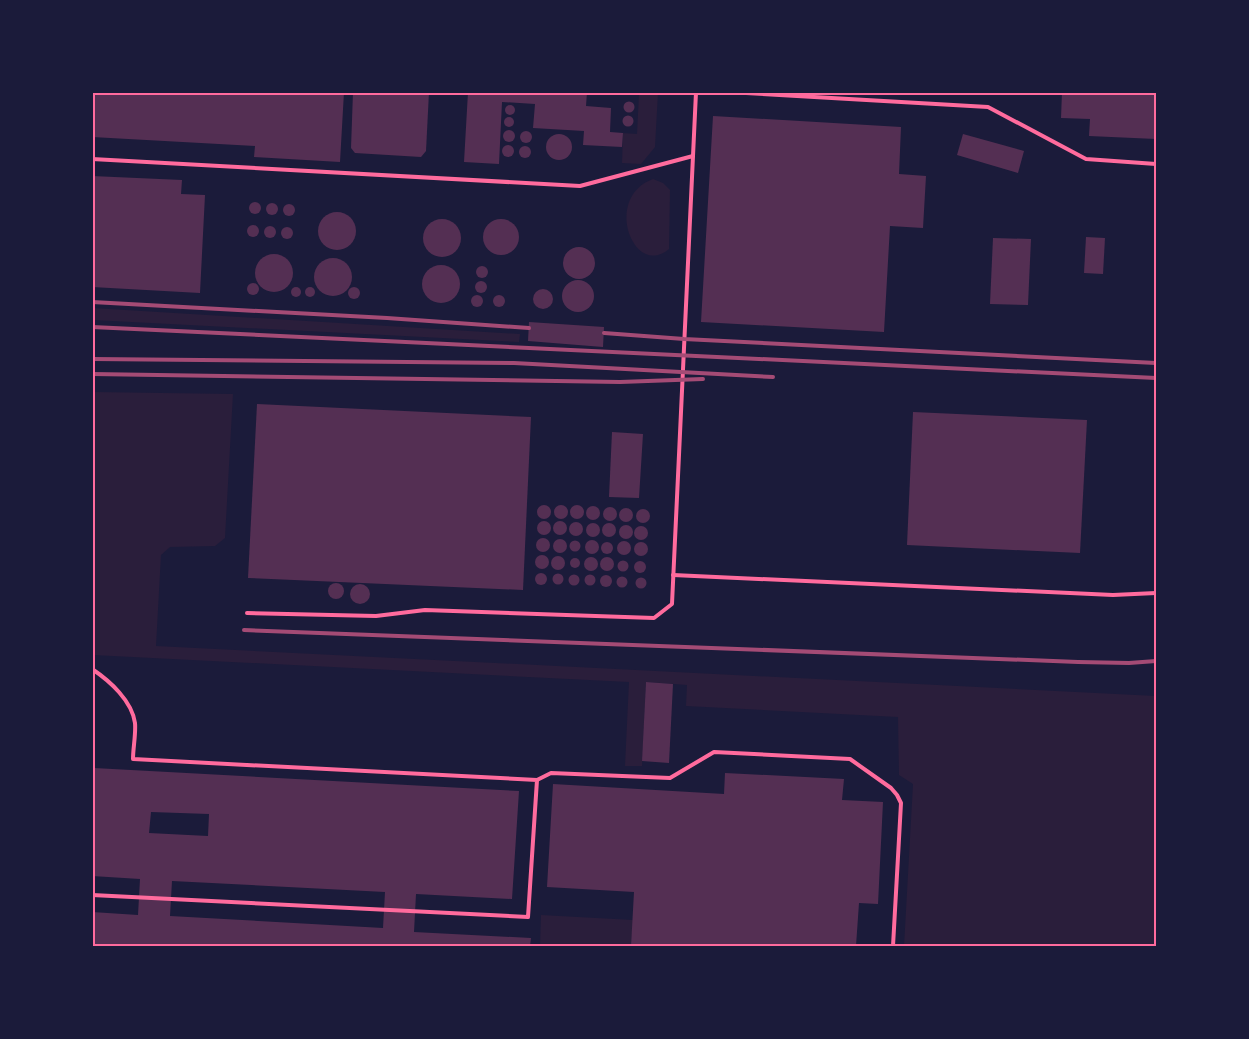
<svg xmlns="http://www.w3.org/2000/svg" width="1249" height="1039" font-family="Raleway,sans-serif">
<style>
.green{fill:#2a1e3b}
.building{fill:#542f53;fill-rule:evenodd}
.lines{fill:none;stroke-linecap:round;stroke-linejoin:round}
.service{stroke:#ff6b9d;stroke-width:4}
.rail{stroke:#a44b75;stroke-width:4}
.neatline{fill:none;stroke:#ff6b9d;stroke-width:2}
</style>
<rect width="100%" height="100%" fill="#1b1b3a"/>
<!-- green -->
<g class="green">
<polygon points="639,93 658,93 655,147 641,164 622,163 623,133 637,134"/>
<path d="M653,179L663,183L670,190L669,249C634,279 602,198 653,179Z"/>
<polygon points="93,308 520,334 519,342 93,320"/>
<polygon points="92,392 233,394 225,538 215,546 170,547 161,555 156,646 1156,696 1156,946 904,946 913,784 899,775 898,717 686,706 687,685 646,682 642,766 625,766 629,682 93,655"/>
<polygon points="541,915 633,920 631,946 540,946"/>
</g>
<!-- building -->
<g class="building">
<polygon points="92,92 344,92 340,162 254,157 255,146 92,137"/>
<polygon points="353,92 429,92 426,151 421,157 355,153 351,148"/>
<polygon points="468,92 587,92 586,106 611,108 610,132 623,133 622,147 583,145 584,131 533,128 535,104 502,102 499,164 464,162"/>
<polygon points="1062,92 1156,92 1156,139 1089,136 1090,119 1061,118"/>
<circle cx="629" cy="107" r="5.5"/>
<circle cx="510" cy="110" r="5"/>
<circle cx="628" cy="121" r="5.5"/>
<polygon points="713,116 901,127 899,174 926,176 923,228 890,226 884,332 701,322"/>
<circle cx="509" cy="122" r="5"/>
<circle cx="509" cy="136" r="6"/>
<circle cx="526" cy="137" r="6"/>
<polygon points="963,134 1024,151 1018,173 957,155"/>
<circle cx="559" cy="147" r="13"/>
<circle cx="508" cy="151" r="6"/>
<circle cx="525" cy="152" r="6"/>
<polygon points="92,176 182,180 181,194 205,195 200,293 92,287"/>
<circle cx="255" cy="208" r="6"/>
<circle cx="272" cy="209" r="6"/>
<circle cx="289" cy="210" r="6"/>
<circle cx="337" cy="231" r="19"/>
<circle cx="501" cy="237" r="18"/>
<circle cx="442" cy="238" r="19"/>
<circle cx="253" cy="231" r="6"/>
<circle cx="270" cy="232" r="6"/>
<circle cx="287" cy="233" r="6"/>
<polygon points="1086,237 1105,238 1103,274 1084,273"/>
<polygon points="993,238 1031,239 1028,305 990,304"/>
<circle cx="579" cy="263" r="16"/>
<circle cx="274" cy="273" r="19"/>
<circle cx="333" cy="277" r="19"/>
<circle cx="441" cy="284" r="19"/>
<circle cx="482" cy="272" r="6"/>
<circle cx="578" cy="296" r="16"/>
<circle cx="481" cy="287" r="6"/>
<circle cx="253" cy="289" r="6"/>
<circle cx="296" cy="292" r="5"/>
<circle cx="310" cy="292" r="5"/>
<circle cx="354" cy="293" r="6"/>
<circle cx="543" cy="299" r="10"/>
<circle cx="477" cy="301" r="6"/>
<circle cx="499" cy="301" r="6"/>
<polygon points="529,322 604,327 603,347 528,341"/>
<polygon points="257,404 531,417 523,590 248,578"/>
<polygon points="913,412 1087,420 1080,553 907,545"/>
<polygon points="612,432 643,434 639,498 609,497"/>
<circle cx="577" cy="512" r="7"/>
<circle cx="561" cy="512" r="7"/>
<circle cx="544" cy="512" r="7"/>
<circle cx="593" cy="513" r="7"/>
<circle cx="610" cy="514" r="7"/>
<circle cx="626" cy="515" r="7"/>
<circle cx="643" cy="516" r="7"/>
<circle cx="544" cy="528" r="7"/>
<circle cx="560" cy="528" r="7"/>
<circle cx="576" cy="529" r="7"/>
<circle cx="609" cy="530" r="7"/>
<circle cx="593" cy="530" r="7"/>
<circle cx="626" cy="532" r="7"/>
<circle cx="641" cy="533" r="7"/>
<circle cx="543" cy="545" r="7"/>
<circle cx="560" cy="546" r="7"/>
<circle cx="592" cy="547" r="7"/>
<circle cx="575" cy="546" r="5.5"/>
<circle cx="624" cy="548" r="7"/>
<circle cx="607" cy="548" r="6"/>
<circle cx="641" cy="549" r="7"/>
<circle cx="542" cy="562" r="7"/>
<circle cx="558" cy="563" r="7"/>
<circle cx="591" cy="564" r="7"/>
<circle cx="607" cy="564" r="7"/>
<circle cx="575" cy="563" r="5"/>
<circle cx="640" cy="567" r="6"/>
<circle cx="623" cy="566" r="5.5"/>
<circle cx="541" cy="579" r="6"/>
<circle cx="558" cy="579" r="5.5"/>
<circle cx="590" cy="580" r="5.5"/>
<circle cx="574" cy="580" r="5.5"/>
<circle cx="606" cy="581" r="6"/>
<circle cx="622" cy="582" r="5.5"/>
<circle cx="641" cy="583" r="5.5"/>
<circle cx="336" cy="591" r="8"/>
<circle cx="360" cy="594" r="10"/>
<polygon points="646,682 673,684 669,763 642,761"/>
<path d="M94,768L519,791L512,899L416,894L414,932L531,938L530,946H92V912L138,915L140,879L92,876ZM151,812L209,814L208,836L149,833ZM172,881L385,892L383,928L170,916Z"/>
<polygon points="725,773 844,779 842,800 883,802 878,904 859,903 856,946 631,946 634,892 547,887 553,784 724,794"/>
</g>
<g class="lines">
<!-- service -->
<g class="service">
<polyline points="728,92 988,107 1086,159 1156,164"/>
<polyline points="92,159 580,186 693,156"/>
<polyline points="673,575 1113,595 1156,593"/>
<polyline points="247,613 376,616 425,610 654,618 672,604 696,92"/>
<path d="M92,669C110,681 132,701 135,723C136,734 133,748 133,759L537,780L528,917L92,895"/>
<polyline points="537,780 551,773 670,778 714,752 850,759 891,788 897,795 901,803 893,946"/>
</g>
<!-- rail -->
<g class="rail">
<polyline points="92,302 387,318 529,328"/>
<polyline points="92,327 1156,378"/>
<polyline points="604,333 684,339 1156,363"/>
<polyline points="92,359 514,363 773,377"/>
<polyline points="92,374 620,382 703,379"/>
<polyline points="244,630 1078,662 1129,663 1156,661"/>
</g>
</g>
<!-- border -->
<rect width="1249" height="1039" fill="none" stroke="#1b1b3a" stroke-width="188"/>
<rect x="94" y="94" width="1061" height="851" class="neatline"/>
</svg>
